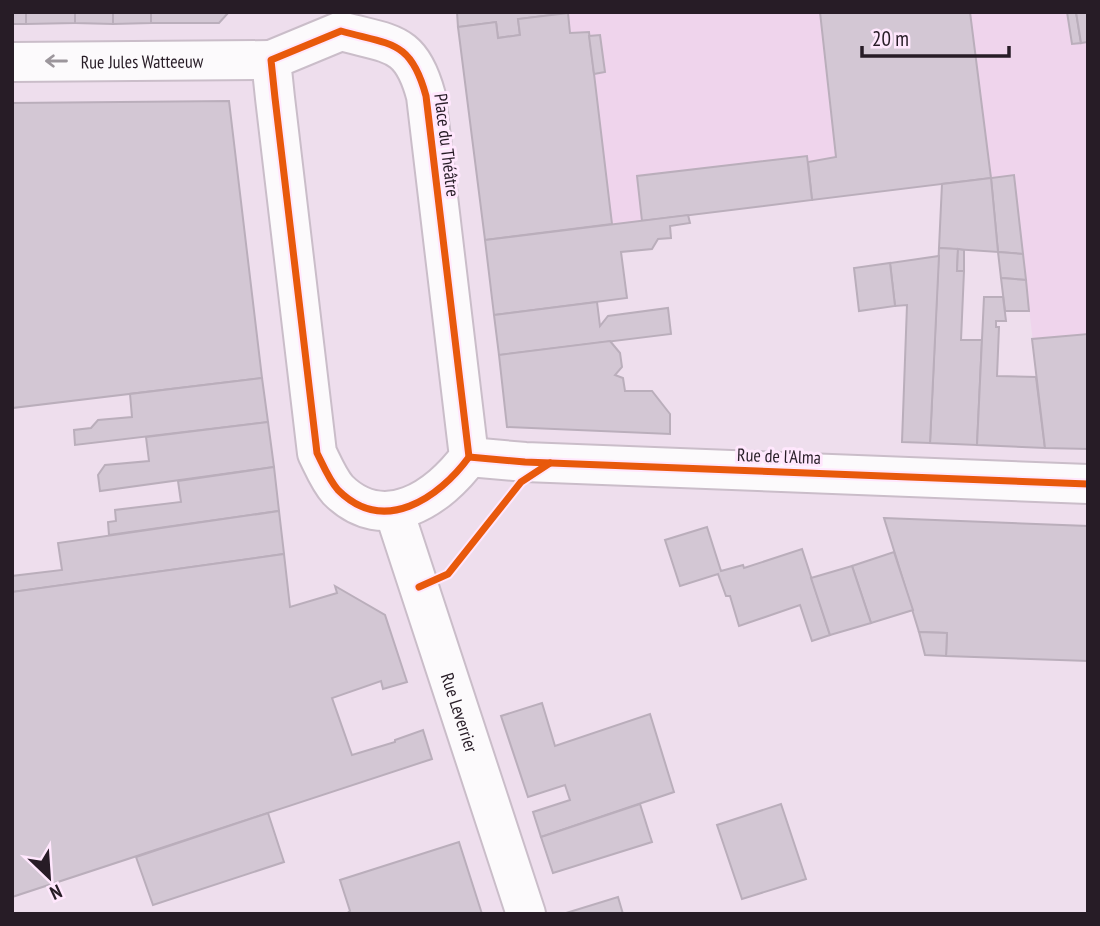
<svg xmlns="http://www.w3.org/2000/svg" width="1100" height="926" font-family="'PT Sans Narrow',sans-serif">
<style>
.built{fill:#efd4ec}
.building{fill:#d3c7d4;stroke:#baaebb;stroke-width:2}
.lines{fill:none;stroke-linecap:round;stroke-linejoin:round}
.street-casing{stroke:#cabdc9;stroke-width:42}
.street{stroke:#fcfafc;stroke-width:38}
.cycleway-casing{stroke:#ffe7fd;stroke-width:11}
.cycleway{stroke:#e8590c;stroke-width:7}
.oneway{stroke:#9c969c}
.labels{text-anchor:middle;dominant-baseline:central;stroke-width:6;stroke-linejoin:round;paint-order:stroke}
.street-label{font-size:18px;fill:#271c26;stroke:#ffe7fd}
</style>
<rect width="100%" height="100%" fill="#eedeed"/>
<!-- built -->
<polygon class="built" points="457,12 1088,12 1088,449 1045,448 1014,175 485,240"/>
<!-- building -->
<g class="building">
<rect x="12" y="12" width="14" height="12"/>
<polygon points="26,12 75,12 75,23 26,24"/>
<polygon points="75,12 113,12 113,24 75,23"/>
<polygon points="113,12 151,12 151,23 113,24"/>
<polygon points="151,12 229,12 219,23 151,23"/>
<polygon points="457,12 568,12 568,13 518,19 520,35 498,38 496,22 458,27"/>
<polygon points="820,12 970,12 991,178 812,200 808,162 836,157"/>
<polygon points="1067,12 1076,12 1081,43 1072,44"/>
<polygon points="1076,12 1088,12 1088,42 1081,43"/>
<polygon points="568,13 570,33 589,32 612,224 485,240 458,27 496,22 498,38 520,35 518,19"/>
<polygon points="600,35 605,72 594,74 589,36"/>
<polygon points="229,101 262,378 12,408 12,103"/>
<polygon points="807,156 812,200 642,221 637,176"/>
<polygon points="1014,175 1023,254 998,252 991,178"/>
<polygon points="991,178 998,252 939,248 942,184"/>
<polygon points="688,215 690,223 670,226 671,238 658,239 652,249 621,252 627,298 494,315 485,240"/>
<polygon points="939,248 958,249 957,271 964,271 961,340 982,340 977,445 930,443"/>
<polygon points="958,249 964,250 964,271 957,271"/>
<polygon points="998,252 1023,254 1026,280 1001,278"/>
<polygon points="939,256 930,443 902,442 907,305 895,306 890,263"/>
<polygon points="890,263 895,306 859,311 854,268"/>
<polygon points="1001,278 1026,280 1029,311 1005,311"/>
<polygon points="984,297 1003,297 1006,321 996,321 996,327 999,327 997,376 1036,377 1045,448 977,445"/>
<polygon points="597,302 600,326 608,316 668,308 671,334 499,355 494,315"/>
<polygon points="1088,334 1088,449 1045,448 1032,339"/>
<polygon points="610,341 620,353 622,367 615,375 623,378 625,391 652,391 670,414 670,434 507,427 499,355"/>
<polygon points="262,378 268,422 75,445 74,430 91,428 98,420 132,417 130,394"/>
<polygon points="268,422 274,467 100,491 98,475 105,465 149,461 146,437"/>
<polygon points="274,467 279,511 109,535 108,522 116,521 115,510 181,502 178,481"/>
<polygon points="279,511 284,554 12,592 12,576 62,570 58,543"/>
<polygon points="884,518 1088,526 1088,661 946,656 947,633 919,632"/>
<polygon points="707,527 721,571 743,565 744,568 802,549 830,635 812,641 800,605 739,626 730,596 726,596 718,574 680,586 665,540"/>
<polygon points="894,552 913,610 871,623 852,566"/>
<polygon points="284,554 290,607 337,593 335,586 385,615 407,682 383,689 381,681 332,698 352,755 395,742 395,740 423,730 432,759 12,897 12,592"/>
<polygon points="852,566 871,623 830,635 811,578"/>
<polygon points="919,632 947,633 946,656 925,655"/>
<polygon points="542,703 555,746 650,714 674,792 541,837 533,812 570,800 565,785 528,797 501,716"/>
<polygon points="640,804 652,842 553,873 541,837"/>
<polygon points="781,804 806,879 742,899 717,825"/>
<polygon points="268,813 284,862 153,905 136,857"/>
<polygon points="459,842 482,914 346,914 350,911 340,880"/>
<polygon points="618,897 623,914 566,914 566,913"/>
</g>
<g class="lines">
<defs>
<g id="street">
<path d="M341,31C391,45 411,40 426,96L469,457C439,498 384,536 338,490C329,480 323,465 317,453L275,98L271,60Z"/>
<path id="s1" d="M12,62L271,60"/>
<polyline points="469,457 525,462 1088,484"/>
<path id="s2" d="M394,511L526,914"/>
</g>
</defs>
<!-- street casing -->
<use href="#street" class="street-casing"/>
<!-- street -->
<use href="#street" class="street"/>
<defs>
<g id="cycleway">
<path d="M341,31C391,45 411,40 426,96L469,457C439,498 384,536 338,490C329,480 323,465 317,453L275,98L271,60Z"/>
<polyline points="469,457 525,462 1088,484"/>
<polyline points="419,587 448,574 521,482 550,463"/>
</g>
</defs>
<!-- cycleway casing -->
<use href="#cycleway" class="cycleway-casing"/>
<!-- cycleway -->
<use href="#cycleway" class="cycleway"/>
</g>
<!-- one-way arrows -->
<defs><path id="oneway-shaft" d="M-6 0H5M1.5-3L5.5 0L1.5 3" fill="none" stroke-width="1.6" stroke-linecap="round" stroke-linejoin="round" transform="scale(1.75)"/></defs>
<use class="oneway" href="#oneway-shaft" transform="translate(56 61) rotate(180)"/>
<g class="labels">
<!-- street labels -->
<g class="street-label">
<text stroke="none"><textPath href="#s1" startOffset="130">Rue Jules Watteeuw</textPath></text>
<text transform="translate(447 145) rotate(83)">Place du Théâtre</text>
<text transform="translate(779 456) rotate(2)">Rue de l'Alma</text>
<text stroke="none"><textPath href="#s2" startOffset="212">Rue Leverrier</textPath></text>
</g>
</g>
<!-- border -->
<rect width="1100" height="926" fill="none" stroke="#271c26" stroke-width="28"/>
<!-- north arrow -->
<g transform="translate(49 877) rotate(155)" stroke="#ffe7fd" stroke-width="5" paint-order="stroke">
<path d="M0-5L12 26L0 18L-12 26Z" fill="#271c26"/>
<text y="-10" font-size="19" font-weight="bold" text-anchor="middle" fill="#271c26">N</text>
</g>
<!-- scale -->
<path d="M862 46v10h147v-10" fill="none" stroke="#271c26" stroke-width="3.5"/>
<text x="872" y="46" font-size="21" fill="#271c26" stroke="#ffe7fd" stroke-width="5" paint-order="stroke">20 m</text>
</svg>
